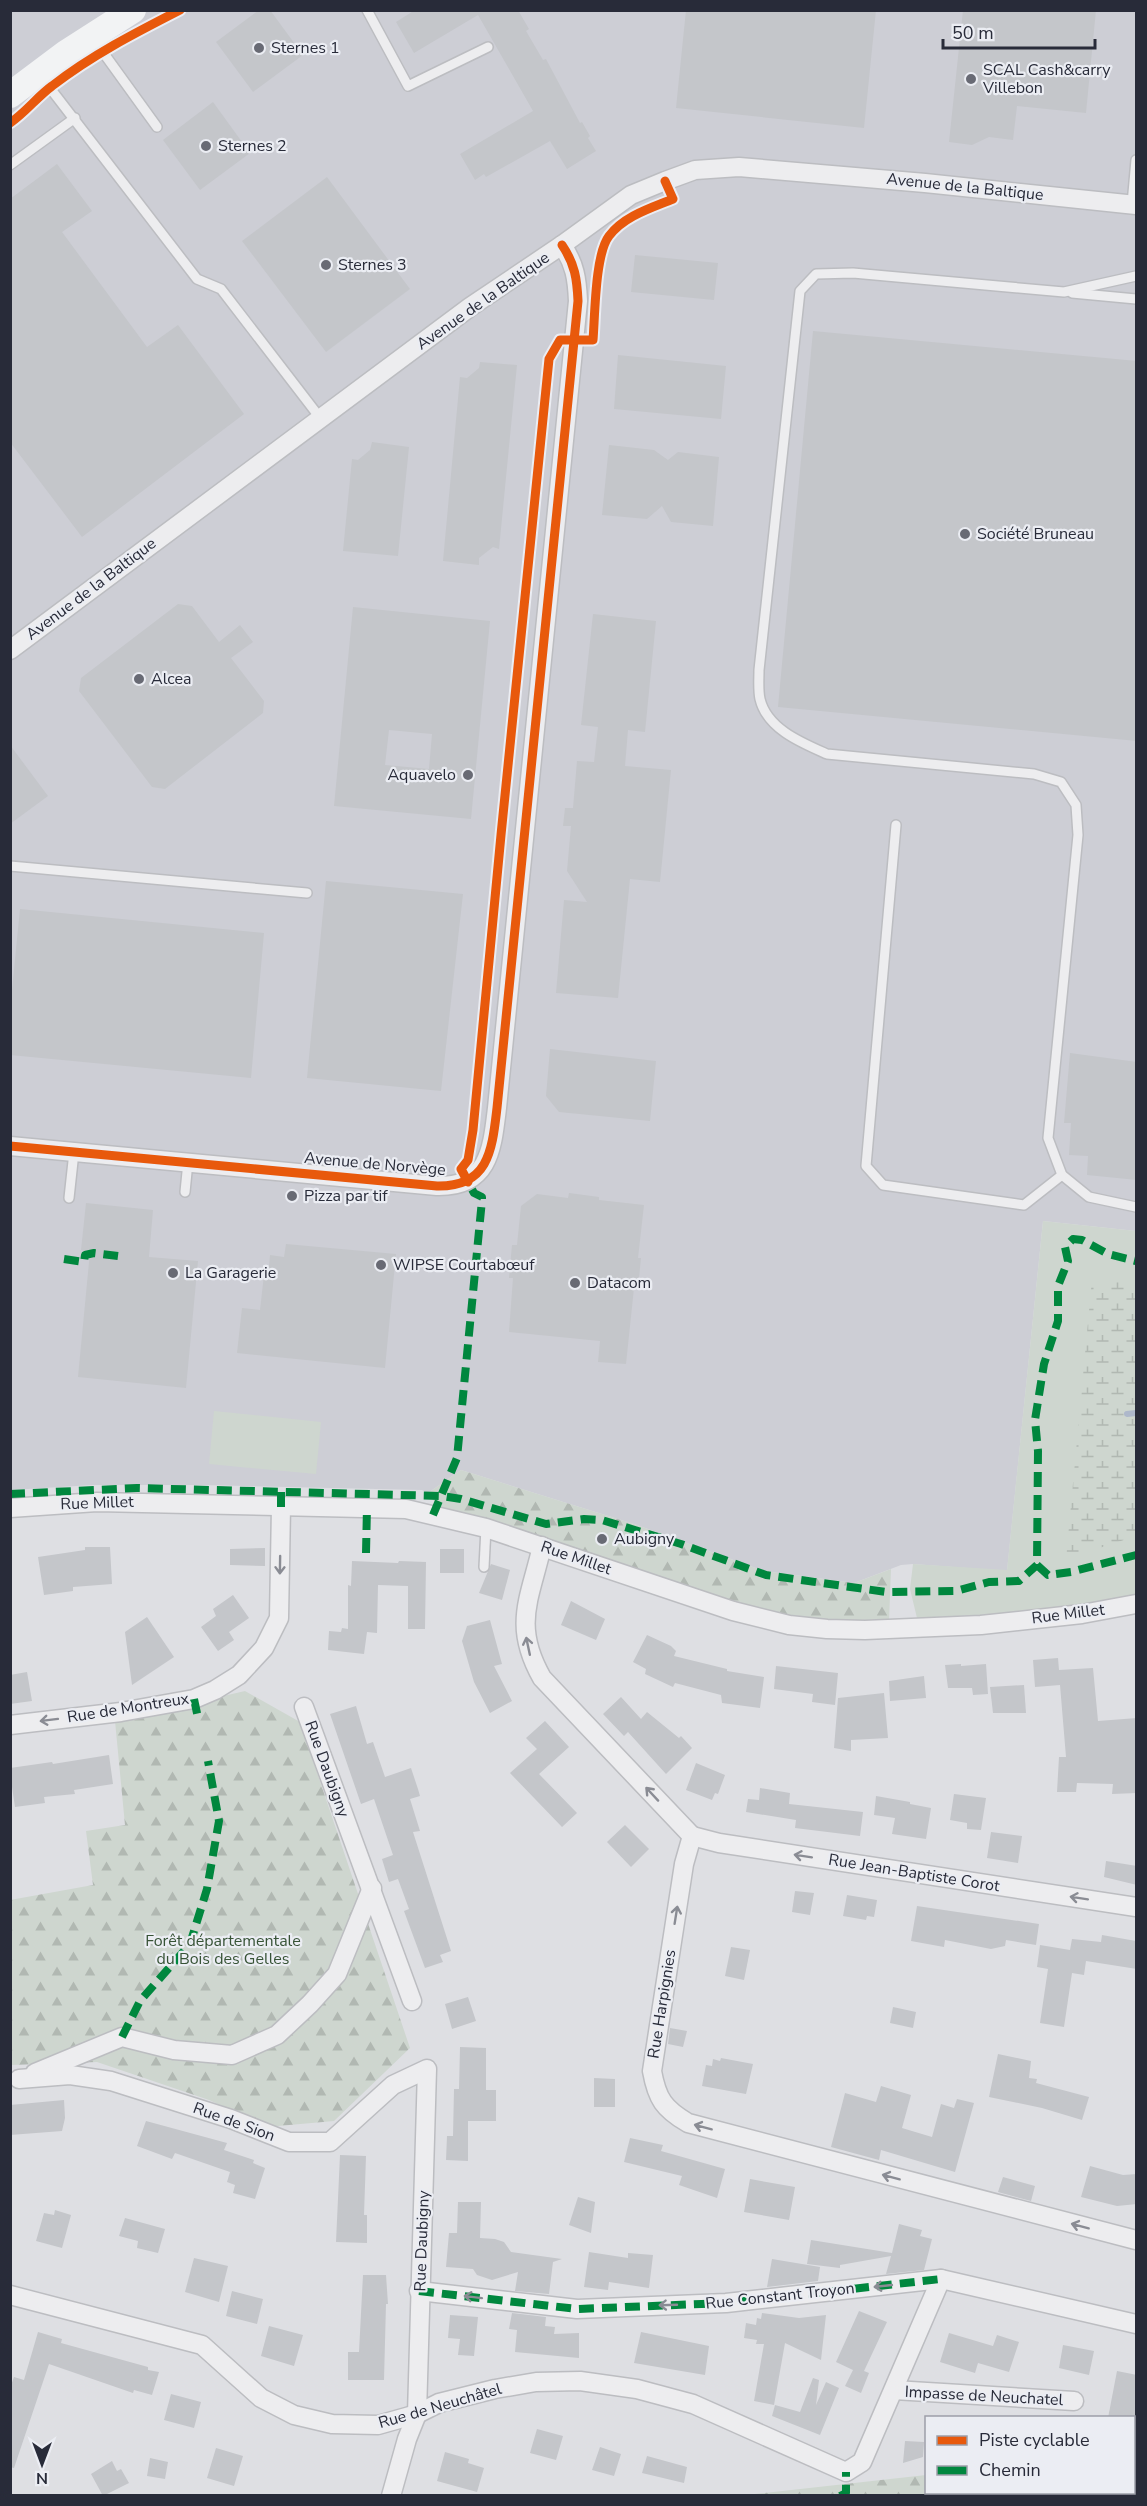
<svg xmlns="http://www.w3.org/2000/svg" width="1147" height="2506" font-family="'Nunito Sans',sans-serif">
<style>
.built{fill:#cdced5}
.grass{fill:#ced6cf}
.forest{fill:url(#forest-firs)}
.wetland{fill:url(#wetland-marsh)}
.lines{fill:none;stroke-linecap:round;stroke-linejoin:round}
.stream{stroke:#aeb8cb;stroke-width:6}
.building{fill:#c4c6ca;fill-rule:evenodd}
.lane-casing{stroke:#bcbdc1;stroke-width:12}
.street-casing{stroke:#bcbdc1;stroke-width:21}
.lane{stroke:#ededef;stroke-width:9}
.street{stroke:#ededef;stroke-width:18}
.secondary{stroke:#f2f3f4;stroke-width:26}
.quiet{stroke:#00873e;stroke-width:8;stroke-dasharray:15 8;stroke-linecap:butt}
.cycleway-casing{stroke:#ebedf3;stroke-width:13}
.cycleway{stroke:#e8590c;stroke-width:9}
.oneway{stroke:#8a8c94}
.poi-dot{fill:#686a74;stroke:#ebedf3;stroke-width:2}
.labels{text-anchor:middle;dominant-baseline:central;stroke-width:4.5;stroke-linejoin:round;paint-order:stroke}
.poi-label{font-size:16px;fill:#282b39;stroke:#ebedf3;text-anchor:start}
.street-label{font-size:16px;fill:#282b39;stroke:#ebedf3}
.park-label{font-size:16px;fill:#375336;stroke:#ebedf3}
</style>
<defs>
<pattern id="forest-firs" width="22" height="20" patternUnits="userSpaceOnUse" patternTransform="scale(1.5)"><rect width="22" height="20" fill="#ced6cf"/><path d="M5 1l3.5 6h-7zM16 11l3.5 6h-7z" fill="#b1b8b2"/></pattern>
<pattern id="wetland-marsh" width="20" height="14" patternUnits="userSpaceOnUse" patternTransform="scale(1.5)"><rect width="20" height="14" fill="#ced6cf"/><path d="M1 5h8M5 5V1M11 12h8M15 12V8" fill="none" stroke="#b1b8b2"/></pattern>
</defs>
<rect width="100%" height="100%" fill="#dedfe3"/>
<!-- built -->
<polygon class="built" points="11,11 1136,11 1136,1231 1043,1221 1007,1571 913,1564 901,1565 854,1583 764,1571 634,1524 461,1470 428,1493 422,1490 201,1485 93,1485 11,1490"/>
<!-- grass -->
<g class="grass">
<polygon points="1043,1221 1136,1231 1136,1596 1069,1611 917,1618 910,1589 913,1564 1007,1570"/>
<polygon points="214,1411 321,1422 316,1474 209,1464"/>
</g>
<!-- forest -->
<g class="forest">
<polygon points="461,1470 634,1524 764,1571 854,1583 891,1569 889,1622 836,1623 783,1618 439,1508 428,1493"/>
<polygon points="245,1691 300,1722 410,2048 334,2121 267,2127 209,2100 97,2062 11,2065 10,1900 93,1885 86,1831 125,1825 115,1721"/>
<polygon points="1136,2409 1136,2495 736,2496 926,2475 926,2492 1134,2492 1134,2418"/>
</g>
<!-- wetland -->
<polygon class="wetland" points="1092,1279 1136,1284 1136,1536 1066,1559"/>
<g class="lines">
<!-- stream -->
<polyline class="stream" points="1127,1414 1136,1413"/>
</g>
<!-- building -->
<g class="building">
<polygon points="259,10 270,10 303,55 253,92 216,42"/>
<polygon points="415,10 518,10 529,29 526,31 543,60 546,59 580,123 582,122 590,136 588,138 596,151 567,169 550,141 486,177 484,174 475,180 460,154 533,111 478,15 414,53 396,22"/>
<polygon points="686,10 876,10 864,128 676,108"/>
<polygon points="963,10 1096,10 1086,113 1017,106 1013,140 989,137 972,145 949,142"/>
<polygon points="213,102 250,153 200,190 163,140"/>
<polygon points="57,164 92,211 62,232 147,347 178,325 244,414 82,537 10,442 10,199"/>
<polygon points="327,177 410,289 326,352 242,241"/>
<polygon points="635,255 718,263 714,300 631,292"/>
<polygon points="813,331 1137,361 1137,741 778,707"/>
<polygon points="618,355 726,366 721,419 614,409"/>
<polygon points="480,362 517,365 499,549 493,547 479,558 479,565 443,561 460,377 467,378 479,368"/>
<polygon points="372,442 409,447 398,556 343,551 352,459 358,460 370,450"/>
<polygon points="609,445 654,450 668,460 678,452 719,457 713,526 671,522 662,506 647,519 602,515"/>
<polygon points="178,604 192,606 219,642 240,625 253,642 231,658 264,701 263,713 165,789 152,787 79,691 81,678"/>
<path d="M353,607L490,621L471,819L334,806ZM389,730L432,734L429,769L385,765Z"/>
<polygon points="593,614 656,621 645,732 628,730 625,766 671,770 660,882 630,879 618,998 556,993 564,900 587,902 567,871 571,826 563,826 565,808 573,808 577,761 594,762 598,727 581,725"/>
<polygon points="10,745 48,796 10,824"/>
<polygon points="326,881 463,894 441,1091 307,1078"/>
<polygon points="20,909 264,933 251,1078 10,1055 10,1010"/>
<polygon points="550,1049 656,1061 650,1121 559,1112 546,1096"/>
<polygon points="1070,1053 1137,1062 1137,1180 1087,1175 1088,1156 1069,1155 1071,1123 1064,1123"/>
<polygon points="569,1193 599,1197 599,1200 644,1205 638,1258 641,1258 638,1288 634,1288 626,1364 598,1362 600,1341 509,1332 513,1278 509,1278 512,1245 517,1245 521,1206 537,1194 568,1198"/>
<polygon points="86,1203 153,1210 149,1257 198,1261 186,1388 78,1377 90,1252 81,1250"/>
<polygon points="286,1244 396,1254 385,1368 237,1353 242,1308 260,1310 265,1266 269,1266 270,1255 284,1257"/>
<polygon points="85,1547 110,1547 112,1584 73,1587 73,1591 44,1595 38,1557 85,1550"/>
<polygon points="265,1548 265,1566 230,1565 230,1549"/>
<rect x="440" y="1549" width="24" height="24"/>
<polygon points="352,1561 398,1563 399,1561 426,1562 425,1629 408,1629 408,1586 378,1585 377,1633 367,1632 364,1654 328,1650 329,1631 341,1632 342,1628 348,1629 348,1585 351,1586"/>
<polygon points="491,1564 510,1570 502,1600 479,1593"/>
<polygon points="233,1595 249,1618 229,1632 234,1640 218,1651 201,1627 216,1616 213,1609"/>
<polygon points="571,1601 605,1619 596,1640 561,1625"/>
<polygon points="147,1617 174,1657 132,1685 125,1632"/>
<polygon points="490,1620 502,1664 494,1666 512,1701 490,1713 474,1682 462,1641 467,1626"/>
<polygon points="647,1635 671,1646 676,1651 674,1656 727,1669 727,1671 764,1677 760,1708 722,1703 721,1695 675,1683 673,1687 645,1674 646,1669 633,1662"/>
<polygon points="1058,1658 1059,1670 1093,1668 1098,1721 1137,1718 1137,1793 1112,1794 1113,1784 1077,1783 1076,1792 1057,1792 1059,1757 1066,1757 1060,1685 1035,1687 1033,1660"/>
<polygon points="961,1664 961,1666 986,1664 988,1694 973,1695 972,1688 948,1688 945,1665"/>
<polygon points="776,1666 838,1673 835,1705 812,1702 813,1694 774,1689"/>
<polygon points="27,1672 32,1701 10,1704 10,1675"/>
<polygon points="924,1676 926,1698 890,1701 889,1681"/>
<polygon points="1024,1685 1026,1713 993,1713 990,1687"/>
<polygon points="884,1693 888,1738 851,1740 851,1751 834,1748 838,1698"/>
<polygon points="621,1697 641,1719 647,1712 679,1738 681,1736 692,1748 666,1774 628,1732 624,1736 603,1714"/>
<polygon points="356,1706 367,1744 373,1742 385,1777 411,1768 418,1789 420,1796 410,1799 420,1831 413,1832 451,1951 440,1955 443,1962 425,1968 404,1911 409,1909 398,1879 389,1882 382,1859 393,1855 374,1799 361,1804 330,1714"/>
<polygon points="545,1721 569,1747 539,1774 577,1813 562,1827 510,1773 537,1749 526,1738"/>
<polygon points="109,1755 113,1784 74,1790 75,1794 44,1797 45,1803 15,1807 12,1787 10,1787 10,1768 52,1762 53,1764"/>
<polygon points="696,1763 725,1775 718,1794 715,1793 712,1800 686,1790"/>
<polygon points="760,1788 790,1793 789,1804 863,1812 860,1836 795,1828 796,1820 746,1812 748,1799 759,1800"/>
<polygon points="954,1794 986,1798 981,1830 967,1829 967,1823 950,1820"/>
<polygon points="876,1796 910,1802 910,1804 931,1808 926,1839 892,1834 895,1818 874,1815"/>
<polygon points="625,1825 649,1849 631,1867 607,1842"/>
<polygon points="991,1832 1022,1836 1018,1863 987,1858"/>
<polygon points="1106,1861 1137,1866 1137,1885 1104,1877"/>
<polygon points="795,1891 814,1893 810,1915 792,1912"/>
<polygon points="847,1895 877,1900 874,1917 867,1916 866,1920 843,1916"/>
<polygon points="917,1906 1039,1924 1036,1945 1006,1940 1005,1946 991,1949 945,1940 944,1947 911,1941"/>
<polygon points="1102,1935 1136,1941 1137,1969 1086,1961 1084,1975 1072,1973 1064,2027 1040,2023 1048,1969 1037,1967 1040,1945 1070,1950 1072,1939 1101,1942"/>
<polygon points="731,1947 750,1950 744,1980 725,1976"/>
<polygon points="468,1997 476,2021 452,2029 445,2004"/>
<polygon points="893,2007 916,2012 913,2028 890,2023"/>
<polygon points="670,2028 687,2031 683,2047 668,2044"/>
<polygon points="460,2047 486,2048 486,2090 496,2090 496,2121 468,2121 468,2161 446,2160 447,2136 453,2136 454,2089 459,2089"/>
<polygon points="998,2054 1031,2061 1029,2078 1037,2079 1036,2083 1089,2097 1082,2120 1042,2108 989,2097"/>
<polygon points="721,2058 753,2064 746,2094 702,2086 706,2065 712,2066 713,2059 720,2061"/>
<polygon points="594,2078 615,2079 615,2107 594,2107"/>
<polygon points="881,2086 911,2095 902,2128 932,2137 941,2104 954,2108 957,2099 974,2103 955,2172 881,2150 879,2160 831,2147 845,2093 876,2102"/>
<polygon points="64,2100 65,2118 62,2131 10,2135 10,2105"/>
<polygon points="146,2121 227,2143 224,2150 254,2160 253,2163 265,2168 255,2199 233,2193 235,2185 227,2182 230,2172 175,2153 172,2159 137,2146"/>
<polygon points="630,2138 663,2145 661,2151 725,2169 717,2198 679,2185 682,2176 624,2162"/>
<polygon points="340,2155 366,2156 364,2215 367,2215 367,2243 336,2242"/>
<polygon points="1090,2166 1123,2175 1137,2174 1137,2204 1117,2206 1081,2197"/>
<polygon points="1003,2177 1035,2186 1031,2201 998,2192"/>
<polygon points="750,2179 795,2187 789,2220 744,2212"/>
<polygon points="578,2197 595,2202 591,2233 569,2225"/>
<polygon points="458,2202 481,2202 480,2238 495,2239 504,2242 511,2252 562,2259 553,2262 549,2294 515,2291 518,2272 492,2280 477,2275 473,2269 446,2267 449,2233 457,2233"/>
<polygon points="55,2210 71,2215 62,2248 36,2241 44,2213 54,2215"/>
<polygon points="125,2218 165,2229 158,2253 137,2248 138,2241 119,2236"/>
<polygon points="899,2224 922,2230 920,2236 932,2239 924,2270 886,2274 891,2256 840,2265 840,2268 807,2264 811,2240 892,2253"/>
<polygon points="589,2252 628,2258 628,2253 653,2255 649,2288 609,2282 608,2290 584,2287"/>
<polygon points="194,2258 228,2266 219,2302 185,2292"/>
<polygon points="772,2259 820,2267 818,2281 767,2287"/>
<polygon points="363,2275 386,2275 388,2304 386,2304 384,2380 348,2380 348,2352 359,2352"/>
<polygon points="232,2291 263,2299 257,2324 226,2316"/>
<polygon points="859,2311 887,2322 864,2371 869,2373 861,2393 845,2386 853,2370 836,2362"/>
<polygon points="512,2313 546,2317 545,2326 555,2327 554,2334 579,2333 579,2358 515,2352 517,2330 509,2329"/>
<polygon points="762,2313 799,2318 826,2315 821,2360 785,2343 774,2405 754,2401 764,2344 756,2344 757,2340 744,2338 746,2323 756,2325 757,2318 761,2319"/>
<polygon points="450,2315 478,2317 474,2356 458,2355 460,2339 448,2338"/>
<polygon points="269,2326 303,2335 294,2366 261,2356"/>
<polygon points="38,2332 62,2339 61,2343 148,2367 148,2370 159,2372 152,2395 134,2390 133,2393 49,2364 14,2468 10,2467 10,2388 14,2377 24,2380"/>
<polygon points="641,2332 709,2346 705,2375 634,2363"/>
<polygon points="949,2333 993,2346 997,2335 1019,2342 1009,2372 978,2363 975,2373 940,2362"/>
<polygon points="1063,2345 1094,2351 1089,2375 1059,2368"/>
<polygon points="1117,2371 1137,2375 1137,2418 1108,2418"/>
<polygon points="813,2378 819,2380 816,2405 826,2382 839,2388 820,2435 772,2416 775,2405 800,2412"/>
<polygon points="171,2394 201,2402 194,2428 164,2420"/>
<polygon points="537,2429 563,2436 556,2460 530,2453"/>
<polygon points="905,2441 924,2442 923,2457 903,2463"/>
<polygon points="600,2447 621,2454 614,2476 592,2470"/>
<polygon points="216,2448 243,2456 234,2486 207,2478"/>
<polygon points="445,2452 469,2459 468,2463 484,2468 477,2492 437,2481"/>
<polygon points="647,2456 687,2467 684,2483 642,2473"/>
<polygon points="150,2458 168,2462 165,2479 147,2476"/>
<polygon points="112,2461 117,2471 121,2469 129,2483 103,2496 91,2474"/>
</g>
<g class="lines">
<defs>
<g id="lane">
<polyline points="367,10 408,86 488,47"/>
<polyline points="92,37 157,127"/>
<polyline points="40,75 197,279 221,289 321,419"/>
<polyline points="10,165 75,118"/>
<polyline points="1132,204 1136,160"/>
<path d="M1136,276L1064,292L853,273L816,274L800,291L759,670C759,679 758,690 760,699C767,729 802,743 827,754L1034,774L1061,782L1076,805L1078,835L1048,1138L1062,1175L1089,1197L1136,1207"/>
<polyline points="1072,293 1136,299"/>
<polyline points="896,825 866,1166 883,1185 1024,1205 1062,1175"/>
<polyline points="10,866 307,893"/>
<polyline points="185,1192 188,1162"/>
<polyline points="69,1198 74,1152"/>
<polyline points="484,1567 486,1528"/>
</g>
<g id="street">
<polyline points="10,650 470,307 562,245 631,195 665,181 695,170 739,167 925,183 1136,205"/>
<path d="M10,1146L437,1186C489,1187 492,1150 497,1108L578,301C577,279 575,264 562,245"/>
<polyline points="10,1508 97,1502 406,1509 486,1528 733,1611 789,1625 827,1629 865,1630 981,1625 1082,1614 1136,1604"/>
<path d="M542,1546C530,1599 512,1625 542,1678L692,1836"/>
<polyline points="304,1707 412,2001"/>
<polyline points="10,1725 121,1712 194,1699 215,1690 239,1675 264,1648 279,1618 281,1507"/>
<path d="M692,1836L684,1864L652,2071C657,2099 664,2109 688,2123L1136,2240"/>
<polyline points="692,1836 719,1843 1136,1907"/>
<polyline points="35,2073 122,2037 174,2050 232,2055 277,2035 310,2004 337,1974 372,1888"/>
<polyline points="19,2079 70,2075 111,2081 231,2119 289,2142 330,2142 393,2085 427,2069 417,2414 407,2439 391,2496"/>
<polyline points="419,2291 577,2309 726,2303 941,2279 1136,2324"/>
<polyline points="10,2295 202,2345 261,2398 294,2415 332,2424 378,2425 417,2414 439,2403 495,2389 536,2382 580,2381 637,2389 693,2404 846,2472 862,2462 941,2279"/>
<polyline points="894,2390 1074,2401"/>
</g>
</defs>
<!-- lane casing -->
<use href="#lane" class="lane-casing"/>
<!-- street casing -->
<use href="#street" class="street-casing"/>
<!-- lane -->
<use href="#lane" class="lane"/>
<!-- street -->
<use href="#street" class="street"/>
<!-- secondary -->
<polyline class="secondary" points="10,95 66,53 133,10"/>
<!-- quiet -->
<g class="quiet">
<polyline points="64,1259 84,1262 85,1255 94,1253 118,1256"/>
<polyline points="281,1492 281,1507"/>
<polyline points="10,1494 137,1488 442,1496 461,1499 546,1524 584,1519 602,1520 681,1544 766,1575 886,1592 956,1591 989,1582 1019,1581 1037,1565 1038,1451 1035,1420 1044,1364 1058,1321 1058,1286 1068,1261 1065,1247 1073,1239 1082,1240 1108,1254 1136,1261"/>
<polyline points="433,1515 457,1458 482,1200 482,1197 474,1193 468,1182"/>
<polyline points="366,1553 367,1507"/>
<polyline points="1037,1565 1048,1575 1071,1572 1136,1555"/>
<polyline points="194,1699 198,1718"/>
<polyline points="122,2037 140,2001 190,1944 207,1889 219,1821 208,1761"/>
<polyline points="419,2291 577,2309 726,2303 941,2279"/>
<polyline points="840,2496 846,2493 846,2472"/>
</g>
<defs>
<g id="cycleway">
<path d="M10,123C26,112 37,97 52,86C92,55 135,33 180,10"/>
<path d="M10,1146L437,1186C489,1187 492,1150 497,1108L578,301C577,279 575,264 562,245"/>
<path d="M468,1182L461,1169L468,1160L473,1130L501,835L549,359L560,340H593C595,316 595,254 609,236C624,216 651,208 673,199L665,181"/>
</g>
</defs>
<!-- cycleway casing -->
<use href="#cycleway" class="cycleway-casing"/>
<!-- cycleway -->
<use href="#cycleway" class="cycleway"/>
</g>
<!-- one-way arrows -->
<defs><path id="oneway-shaft" d="M-6 0H5M1.5-3L5.5 0L1.5 3" fill="none" stroke-width="1.6" stroke-linecap="round" stroke-linejoin="round" transform="scale(1.5)"/></defs>
<g class="oneway">
<use href="#oneway-shaft" transform="translate(280 1565) rotate(91)"/>
<use href="#oneway-shaft" transform="translate(528 1646) rotate(-102)"/>
<use href="#oneway-shaft" transform="translate(49 1720) rotate(173)"/>
<use href="#oneway-shaft" transform="translate(652 1794) rotate(-133)"/>
<use href="#oneway-shaft" transform="translate(803 1856) rotate(-171)"/>
<use href="#oneway-shaft" transform="translate(1079 1898) rotate(-171)"/>
<use href="#oneway-shaft" transform="translate(676 1915) rotate(-81)"/>
<use href="#oneway-shaft" transform="translate(703 2127) rotate(-165)"/>
<use href="#oneway-shaft" transform="translate(891 2177) rotate(-165)"/>
<use href="#oneway-shaft" transform="translate(1080 2226) rotate(-165)"/>
<use href="#oneway-shaft" transform="translate(883 2286) rotate(174)"/>
<use href="#oneway-shaft" transform="translate(473 2297) rotate(-173)"/>
<use href="#oneway-shaft" transform="translate(668 2305) rotate(178)"/>
</g>
<!-- markers -->
<g class="poi-dot">
<circle cx="259" cy="48" r="6"/>
<circle cx="971" cy="79" r="6"/>
<circle cx="206" cy="146" r="6"/>
<circle cx="326" cy="265" r="6"/>
<circle cx="965" cy="534" r="6"/>
<circle cx="139" cy="679" r="6"/>
<circle cx="468" cy="775" r="6"/>
<circle cx="292" cy="1196" r="6"/>
<circle cx="381" cy="1265" r="6"/>
<circle cx="173" cy="1273" r="6"/>
<circle cx="575" cy="1283" r="6"/>
<circle cx="602" cy="1539" r="6"/>
</g>
<g class="labels">
<!-- poi labels -->
<g class="poi-label">
<text x="271" y="48">Sternes 1</text>
<text x="983" y="70">SCAL Cash&amp;carry<tspan x="983" dy="18">Villebon</tspan></text>
<text x="218" y="146">Sternes 2</text>
<text x="338" y="265">Sternes 3</text>
<text x="977" y="534">Société Bruneau</text>
<text x="151" y="679">Alcea</text>
<text x="456" y="775" text-anchor="end">Aquavelo</text>
<text x="304" y="1196">Pizza par tif</text>
<text x="393" y="1265">WIPSE Courtabœuf</text>
<text x="185" y="1273">La Garagerie</text>
<text x="587" y="1283">Datacom</text>
<text x="614" y="1539">Aubigny</text>
</g>
<!-- street labels -->
<g class="street-label">
<text transform="translate(965 187) rotate(6)">Avenue de la Baltique</text>
<text transform="translate(483 301) rotate(-35)">Avenue de la Baltique</text>
<text transform="translate(91 589) rotate(-37)">Avenue de la Baltique</text>
<text transform="translate(375 1164) rotate(5)">Avenue de Norvège</text>
<text transform="translate(97 1503) rotate(-2)">Rue Millet</text>
<text transform="translate(576 1558) rotate(19)">Rue Millet</text>
<text transform="translate(1068 1614) rotate(-7)">Rue Millet</text>
<text transform="translate(128 1708) rotate(-9)">Rue de Montreux</text>
<text transform="translate(327 1769) rotate(70)">Rue Daubigny</text>
<text transform="translate(914 1873) rotate(9)">Rue Jean-Baptiste Corot</text>
<text transform="translate(662 2004) rotate(-81)">Rue Harpignies</text>
<text transform="translate(234 2122) rotate(20)">Rue de Sion</text>
<text transform="translate(422 2241) rotate(-88)">Rue Daubigny</text>
<text transform="translate(780 2296) rotate(-6)">Rue Constant Troyon</text>
<text transform="translate(984 2396) rotate(3)">Impasse de Neuchatel</text>
<text transform="translate(440 2406) rotate(-16)">Rue de Neuchâtel</text>
</g>
<!-- park labels -->
<g class="park-label">
<text x="223" y="1941">Forêt départementale<tspan x="223" dy="18">du Bois des Gelles</tspan></text>
</g>
</g>
<!-- border -->
<rect width="1147" height="2506" fill="none" stroke="#282b39" stroke-width="24"/>
<!-- legend -->
<rect x="925" y="2416" width="210" height="78" fill="#ebedf3" stroke="#9d9fa9" stroke-width="1.5"/>
<rect x="937" y="2436" width="30" height="9" fill="#e8590c" stroke="#9d9fa9" stroke-width="1.5"/>
<text x="979" y="2446" font-size="18" fill="#282b39">Piste cyclable</text>
<rect x="937" y="2466" width="30" height="9" fill="#00873e" stroke="#9d9fa9" stroke-width="1.5"/>
<text x="979" y="2476" font-size="18" fill="#282b39">Chemin</text>
<!-- north arrow -->
<g transform="translate(42 2464) rotate(180)" stroke="#ebedf3" stroke-width="4.5" paint-order="stroke">
<path d="M0-4.5L10 22L0 15L-10 22Z" fill="#282b39"/>
<text y="-9" font-size="16" font-weight="bold" text-anchor="middle" fill="#282b39">N</text>
</g>
<!-- scale -->
<path d="M943 39v9h152v-9" fill="none" stroke="#282b39" stroke-width="3"/>
<text x="952" y="39" font-size="18" fill="#282b39" stroke="#ebedf3" stroke-width="4.5" paint-order="stroke">50 m</text>
</svg>
